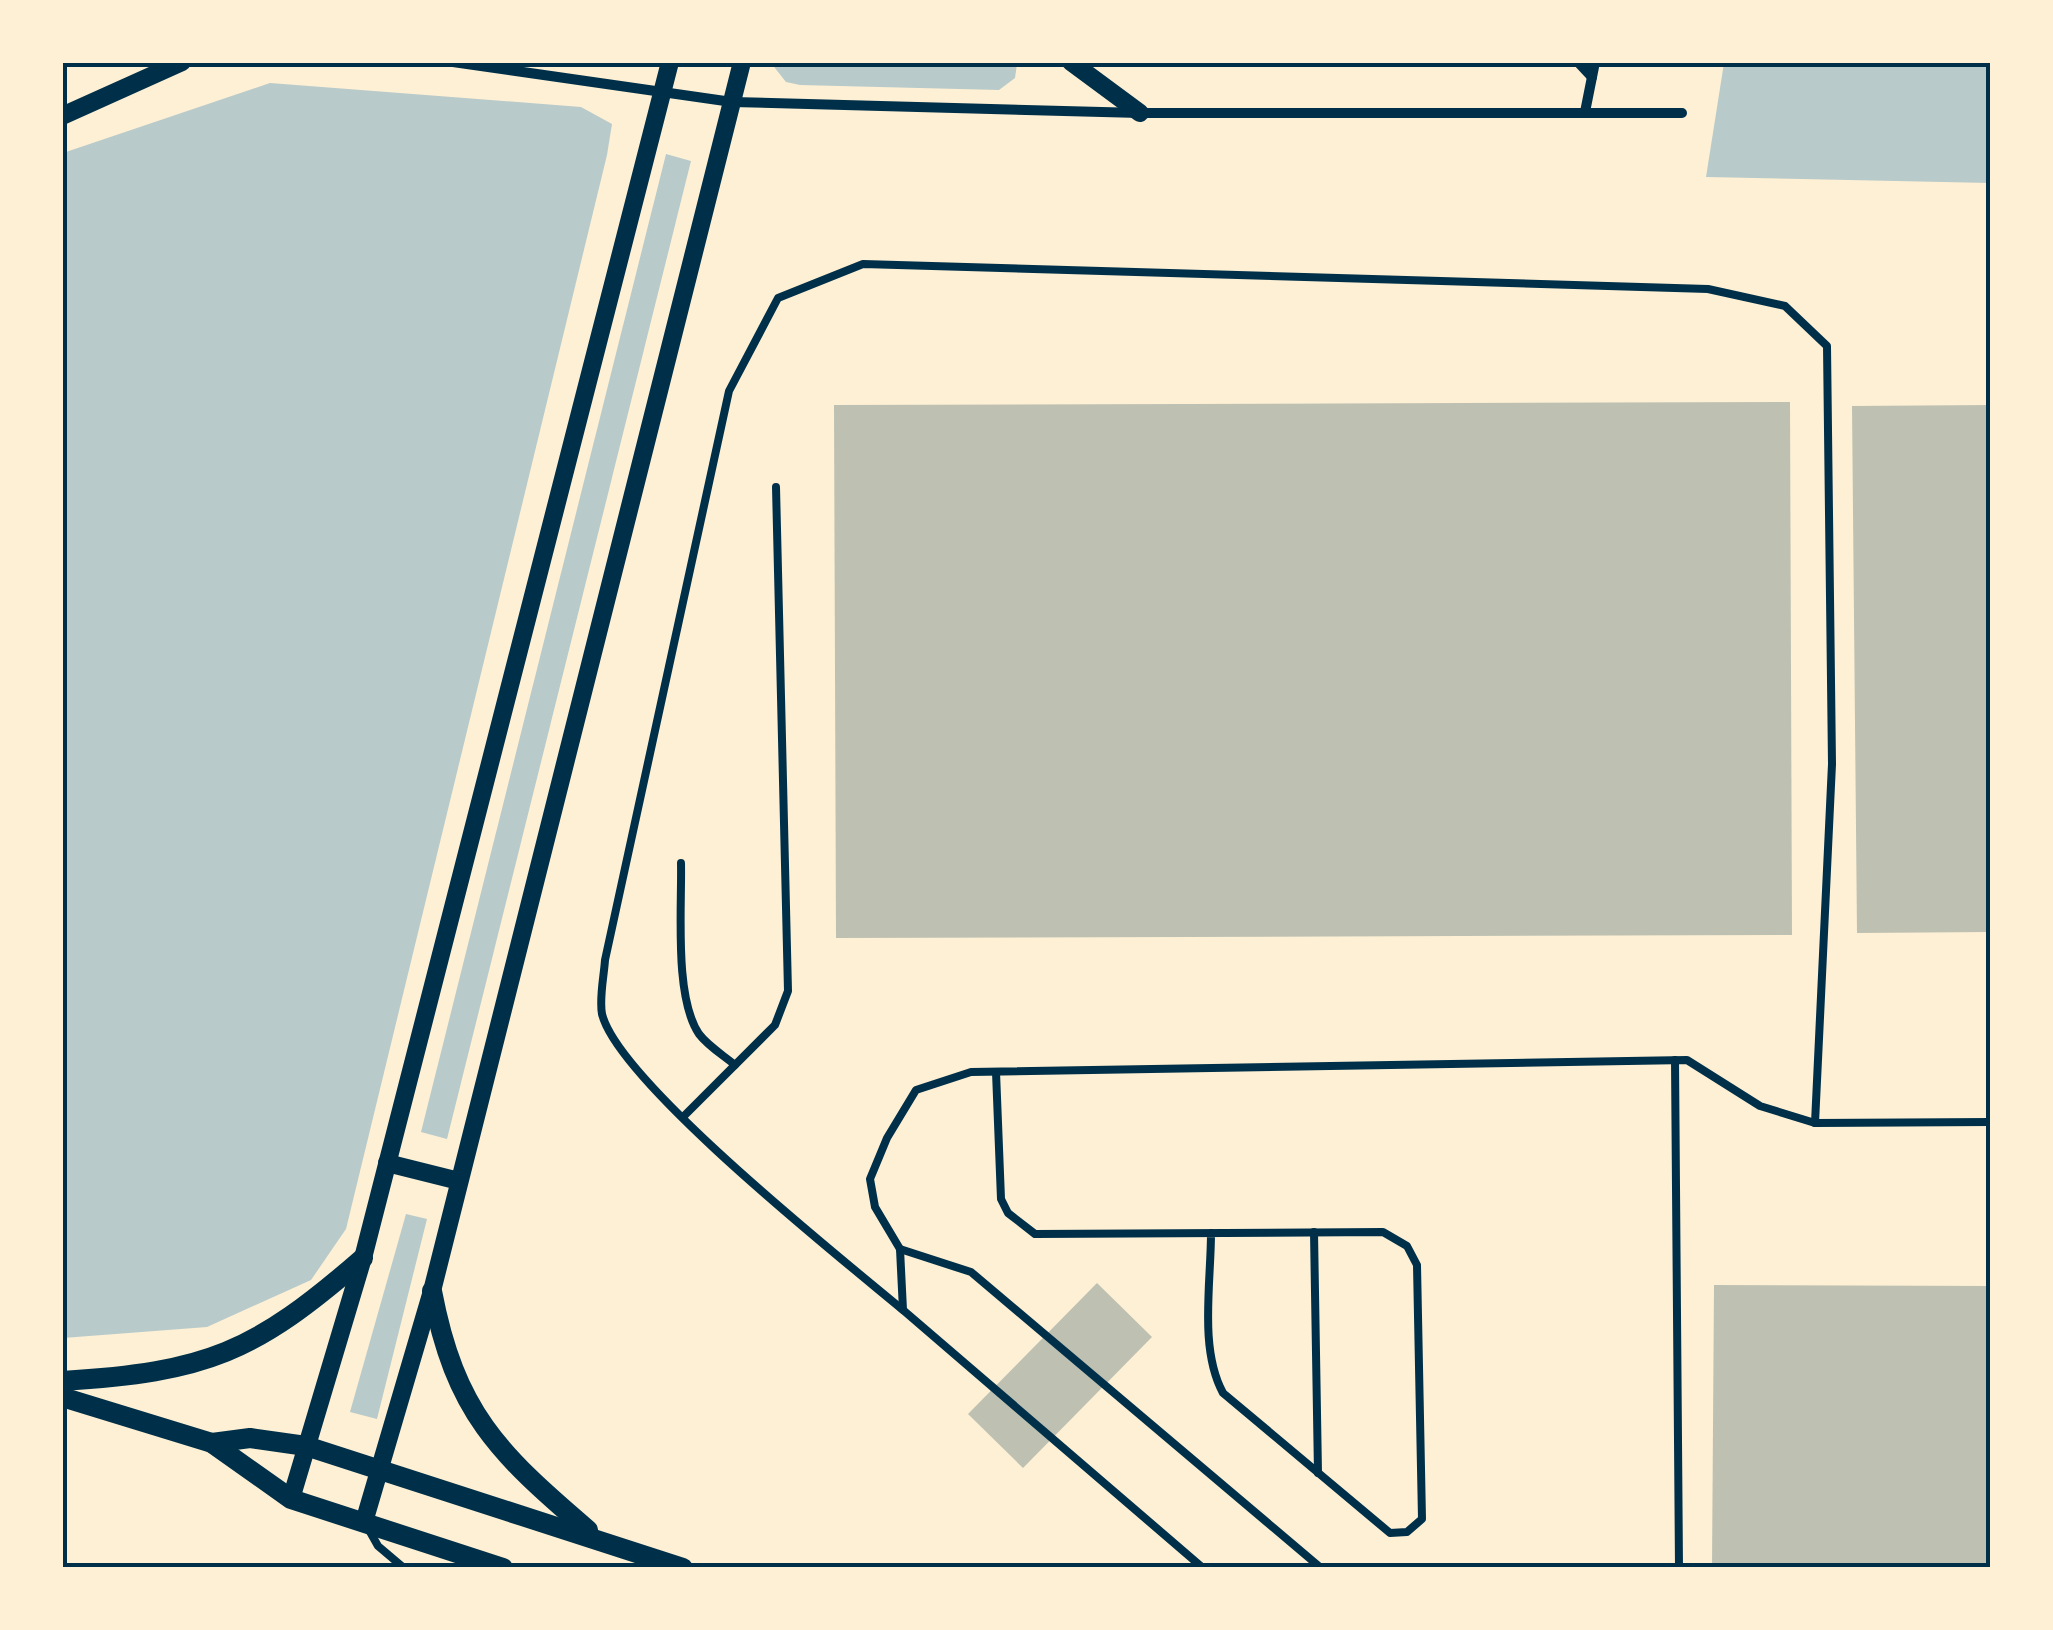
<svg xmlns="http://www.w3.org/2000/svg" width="2053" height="1630" font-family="'Asap Condensed',sans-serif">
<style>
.green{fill:#b9caca}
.building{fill:#bec0b2}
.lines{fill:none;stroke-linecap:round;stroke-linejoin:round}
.service{stroke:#003049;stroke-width:8}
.minor{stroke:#003049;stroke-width:10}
.tertiary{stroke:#003049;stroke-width:18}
.secondary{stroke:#003049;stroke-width:20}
.neatline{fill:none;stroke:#003049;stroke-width:4}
</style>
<rect width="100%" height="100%" fill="#fdf0d5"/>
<!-- green -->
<g class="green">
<polygon points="771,63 1016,62 1017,64 1015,78 999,90 800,85 786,82"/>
<polygon points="1724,63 1990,63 1990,183 1706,177"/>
<polygon points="270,83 581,107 612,124 607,155 346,1229 311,1280 207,1327 63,1338 63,153"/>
<polygon points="666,154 691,161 447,1139 421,1132"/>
<polygon points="406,1214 427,1219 377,1419 350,1412"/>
</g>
<!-- building -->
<g class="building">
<polygon points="1790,402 1792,935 836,938 834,405"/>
<polygon points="1990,405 1990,932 1857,933 1852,406"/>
<polygon points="1097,1283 1152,1337 1023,1468 968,1414"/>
<polygon points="1714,1285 1990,1286 1990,1568 1712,1568"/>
</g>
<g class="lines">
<!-- service -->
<g class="service">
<path d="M681,863C682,908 674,997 699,1034C708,1046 723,1055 735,1065"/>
<polyline points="1675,1060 1679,1568"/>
<path d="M996,1072L1001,1199L1008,1213L1035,1234L1383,1232L1407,1246L1417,1265L1422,1519L1407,1532L1390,1533L1223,1393C1199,1349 1211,1283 1211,1233"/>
<polyline points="684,1116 775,1025 788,991 776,487"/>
<polyline points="1314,1232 1318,1473"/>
<polyline points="900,1249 971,1272 1321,1568"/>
<path d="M903,1310C842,1259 618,1081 602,1014C599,998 604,976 605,960L729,391L778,298L863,264L1708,289L1785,306L1827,346L1832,764L1815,1123"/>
<polyline points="369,1530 378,1546 404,1568"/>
<polyline points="1203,1568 903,1310 900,1249 875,1207 870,1179 887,1138 916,1090 971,1072 1687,1060 1760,1106 1815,1123 1990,1122"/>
</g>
<!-- minor -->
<g class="minor">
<polyline points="453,62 732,102 1140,113 1682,113"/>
<polyline points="1578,62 1592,77"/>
<polyline points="1585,112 1595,62"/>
</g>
<!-- tertiary -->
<g class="tertiary">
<polyline points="1071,62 1140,113"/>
<polyline points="62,116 182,62"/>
<polyline points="387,1163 459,1181"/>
<polyline points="291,1499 363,1258 670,62"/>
<polyline points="364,1522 432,1291 742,62"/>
</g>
<!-- secondary -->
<g class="secondary">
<path d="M432,1291C455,1412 498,1453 588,1530"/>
<path d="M62,1381C207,1372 254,1353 363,1258"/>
<polyline points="62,1397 212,1443 291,1499 503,1568"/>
<polyline points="212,1443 250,1438 306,1446 683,1568"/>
</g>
</g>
<!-- border -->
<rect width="2053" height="1630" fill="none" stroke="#fdf0d5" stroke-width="130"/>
<rect x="65" y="65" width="1923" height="1500" class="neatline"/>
</svg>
